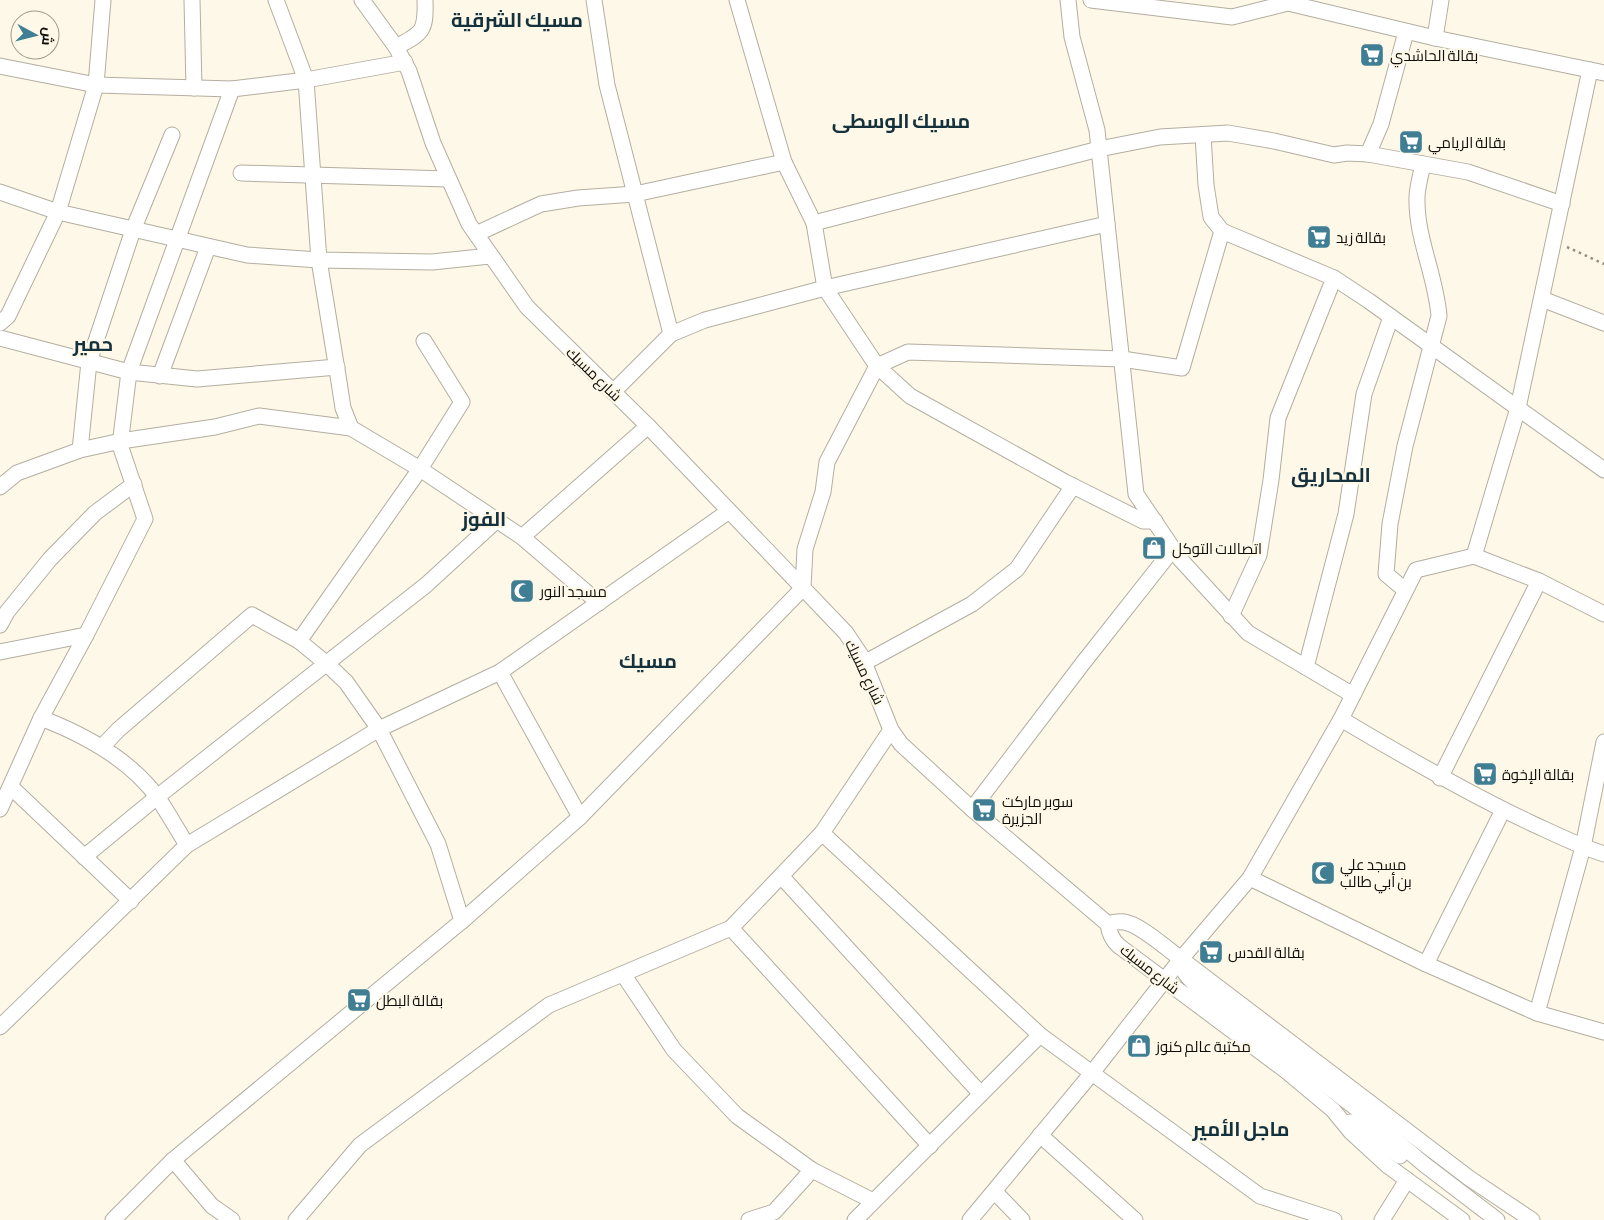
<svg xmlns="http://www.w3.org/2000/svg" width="1604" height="1220" font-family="'Asap Condensed',Cairo,sans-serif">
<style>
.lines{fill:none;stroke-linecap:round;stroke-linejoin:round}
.minor-casing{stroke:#b3aea0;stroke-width:17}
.path{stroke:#908d82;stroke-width:2.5;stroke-dasharray:2.5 4;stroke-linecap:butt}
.minor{stroke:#fff;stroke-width:15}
.labels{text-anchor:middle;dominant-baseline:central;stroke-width:4.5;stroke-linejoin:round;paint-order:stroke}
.poi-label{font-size:15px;fill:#0f0e09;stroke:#fdf8e8;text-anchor:start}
.street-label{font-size:15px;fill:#0f0e09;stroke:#fdf8e8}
.district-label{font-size:20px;font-weight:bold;fill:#14313c;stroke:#fdf8e8}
</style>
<rect width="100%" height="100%" fill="#fdf8e8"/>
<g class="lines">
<defs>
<g id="minor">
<polyline points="192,0 194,88"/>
<polyline points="276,0 306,80 319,260 339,382 343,408 351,428 420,469 522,537 599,603"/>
<path d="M362,0L396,47L409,71L433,143L469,224L527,307L648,426L846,633L862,657L891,730L901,744L972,809L1108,924C1109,933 1112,940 1119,946L1285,1070L1333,1110L1351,1132L1388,1166L1462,1220"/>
<polyline points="594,0 607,85 671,334 613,392"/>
<polyline points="737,0 784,162 814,223 825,288 877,366 910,396 1065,482 1143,521 1155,521"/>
<polyline points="1068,0 1072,37 1097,130 1136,494 1180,559 1248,633 1353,695"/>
<polyline points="1091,0 1232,17 1288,3"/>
<polyline points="1282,0 1288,3 1435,38 1604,73"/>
<polyline points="1435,38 1441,0"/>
<path d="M396,47C423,33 426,31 425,0"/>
<polyline points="0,66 96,85 232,89 306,80 405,62"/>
<polyline points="1203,135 1206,185 1211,217 1222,231 1334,278 1369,301 1604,470"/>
<polyline points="1368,154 1468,172 1562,204"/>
<polyline points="241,173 448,179"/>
<polyline points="0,192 58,212 247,255 319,260 432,262 490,256"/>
<polyline points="814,223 1099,149 1160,137 1228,133 1274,141 1334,155 1347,153 1368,154 1381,124 1406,32"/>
<polyline points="476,234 541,204 578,198 635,194 784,162"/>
<polyline points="1542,299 1604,323"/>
<polyline points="0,323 8,316 58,212 96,85 103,0"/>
<polyline points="671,334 705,320 825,288 1107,224"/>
<polyline points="0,338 129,372 197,379 337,367"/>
<polyline points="160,376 208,247"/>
<polyline points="80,450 89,362 133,230 172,135"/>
<polyline points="0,487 17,473 80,450 121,441 215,427 259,416 351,428"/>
<polyline points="522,537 648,426"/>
<polyline points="1474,556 1518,408 1590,70"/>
<path d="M1405,590L1386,574L1390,524L1405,446L1439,316C1436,276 1416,238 1417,198C1417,187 1421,175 1423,164"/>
<polyline points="1231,616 1259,555 1271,480 1278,418 1334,278"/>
<polyline points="0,625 7,612 50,559 95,513 134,484"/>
<polyline points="299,641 420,469 462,402 424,341"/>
<polyline points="0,652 86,635"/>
<polyline points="864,663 972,604 1017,569 1073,486"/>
<polyline points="1306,667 1346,514 1364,394 1391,317"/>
<polyline points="500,672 580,817"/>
<path d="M41,718C85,735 130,759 158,798C168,813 177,829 187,845"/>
<path d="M1341,719C1403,756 1465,792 1531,823C1555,834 1579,846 1604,854"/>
<polyline points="102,747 118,730 252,615 299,641 327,664 346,682 379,729 438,844 462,921"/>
<polyline points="1440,778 1539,581"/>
<polyline points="11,787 131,901"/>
<polyline points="0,809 41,718 86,635 145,519 120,445 129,372 232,89"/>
<polyline points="972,809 1083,663 1173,549"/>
<polyline points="822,833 1040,1035 1260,1196 1334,1220"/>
<polyline points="84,857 157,797 426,585 497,520"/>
<polyline points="781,876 981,1094"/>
<polyline points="1250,878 1426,964 1537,1013 1604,1032"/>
<path d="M1108,924C1113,922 1118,921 1124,922C1140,924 1167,949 1181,959L1469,1178L1532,1220"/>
<polyline points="731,928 930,1146"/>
<polyline points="1181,959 1185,973 1195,985 1369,1118 1425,1165 1497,1220"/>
<polyline points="1426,964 1503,810"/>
<polyline points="623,974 674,1050 737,1116 812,1170 873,1201"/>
<polyline points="1537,1013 1583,847 1604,742"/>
<polyline points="0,1027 187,845 379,729 500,672 729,511"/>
<polyline points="1351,1122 1400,1156"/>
<polyline points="1040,1135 1135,1220"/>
<polyline points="173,1160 212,1206 232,1220"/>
<polyline points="995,1192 1022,1220"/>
<polyline points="113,1220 173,1160 462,921 580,817 803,588 805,549 823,492 827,462 877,366 908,352 1122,359 1182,368 1222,231"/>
<polyline points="296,1220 360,1145 549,1005 731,928 822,833 891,730"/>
<polyline points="749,1220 774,1212 812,1170"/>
<polyline points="855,1220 1040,1035"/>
<polyline points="970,1220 1092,1073 1181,959 1250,878 1341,719 1416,570 1474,556 1539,581 1604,614"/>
<polyline points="1382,1220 1407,1180"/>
</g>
</defs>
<!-- minor casing -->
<use href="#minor" class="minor-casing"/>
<!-- path -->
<polyline class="path" points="1567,247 1604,264"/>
<!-- minor -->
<use href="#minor" class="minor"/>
</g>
<!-- icons -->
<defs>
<symbol id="supermarket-square" viewBox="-11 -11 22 22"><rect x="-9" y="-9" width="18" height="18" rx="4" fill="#407e94" stroke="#fdf8e8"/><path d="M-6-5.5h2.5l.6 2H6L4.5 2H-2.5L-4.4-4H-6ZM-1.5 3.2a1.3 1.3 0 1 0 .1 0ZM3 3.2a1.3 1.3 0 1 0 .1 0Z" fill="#fff"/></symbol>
<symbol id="shop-square" viewBox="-11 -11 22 22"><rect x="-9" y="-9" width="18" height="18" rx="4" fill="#407e94" stroke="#fdf8e8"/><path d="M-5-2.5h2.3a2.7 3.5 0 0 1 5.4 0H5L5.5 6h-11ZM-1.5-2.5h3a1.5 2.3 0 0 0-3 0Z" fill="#fff"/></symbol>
<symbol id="mosque-square" viewBox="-11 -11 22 22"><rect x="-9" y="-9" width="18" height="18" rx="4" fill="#407e94" stroke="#fdf8e8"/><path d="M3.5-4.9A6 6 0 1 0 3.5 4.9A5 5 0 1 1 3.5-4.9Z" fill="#fff"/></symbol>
</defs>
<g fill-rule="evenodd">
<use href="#supermarket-square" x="1358" y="41" width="28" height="28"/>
<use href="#supermarket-square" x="1397" y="128" width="28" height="28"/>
<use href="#supermarket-square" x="1305" y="223" width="28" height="28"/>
<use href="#shop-square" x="1140" y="534" width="28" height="28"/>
<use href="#mosque-square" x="508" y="577" width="28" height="28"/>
<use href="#supermarket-square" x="1471" y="760" width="28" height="28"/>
<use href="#supermarket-square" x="970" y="796" width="28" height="28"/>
<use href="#mosque-square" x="1309" y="859" width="28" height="28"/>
<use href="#supermarket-square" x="1197" y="938" width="28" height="28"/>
<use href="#supermarket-square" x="345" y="986" width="28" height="28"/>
<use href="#shop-square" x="1125" y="1032" width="28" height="28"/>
</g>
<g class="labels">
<!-- poi labels -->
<g class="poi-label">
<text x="1390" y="55">بقالة الحاشدي</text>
<text x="1428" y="142">بقالة الريامي</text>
<text x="1336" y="237">بقالة زيد</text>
<text x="1172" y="548">اتصالات التوكل</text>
<text x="540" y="591">مسجد النور</text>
<text x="1502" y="774">بقالة الإخوة</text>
<text x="1002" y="801">سوبر ماركت<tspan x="1002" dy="17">الجزيرة</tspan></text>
<text x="1340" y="864">مسجد علي<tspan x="1340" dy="17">بن أبي طالب</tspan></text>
<text x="1228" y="952">بقالة القدس</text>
<text x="376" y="1000">بقالة البطل</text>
<text x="1156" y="1046">مكتبة عالم كنوز</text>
</g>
<!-- street labels -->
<g class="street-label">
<text transform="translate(594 374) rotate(44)">شارع مسيك</text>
<text transform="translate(865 672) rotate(64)">شارع مسيك</text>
<text transform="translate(1150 969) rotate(38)">شارع مسيك</text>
</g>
<!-- district labels -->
<g class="district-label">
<text x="517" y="19">مسيك الشرقية</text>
<text x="901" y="120">مسيك الوسطى</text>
<text x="93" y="343">حمير</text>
<text x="1331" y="474">المحاريق</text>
<text x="484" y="518">الفوز</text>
<text x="648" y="660">مسيك</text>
<text x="1241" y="1128">ماجل الأمير</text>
</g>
</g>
<!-- north arrow -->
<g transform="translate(35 35) rotate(97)"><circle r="24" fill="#fdf8e8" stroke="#9e9a8f"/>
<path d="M0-4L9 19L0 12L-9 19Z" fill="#407e94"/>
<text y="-8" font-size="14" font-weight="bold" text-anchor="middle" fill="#0f0e09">ش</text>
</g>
</svg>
